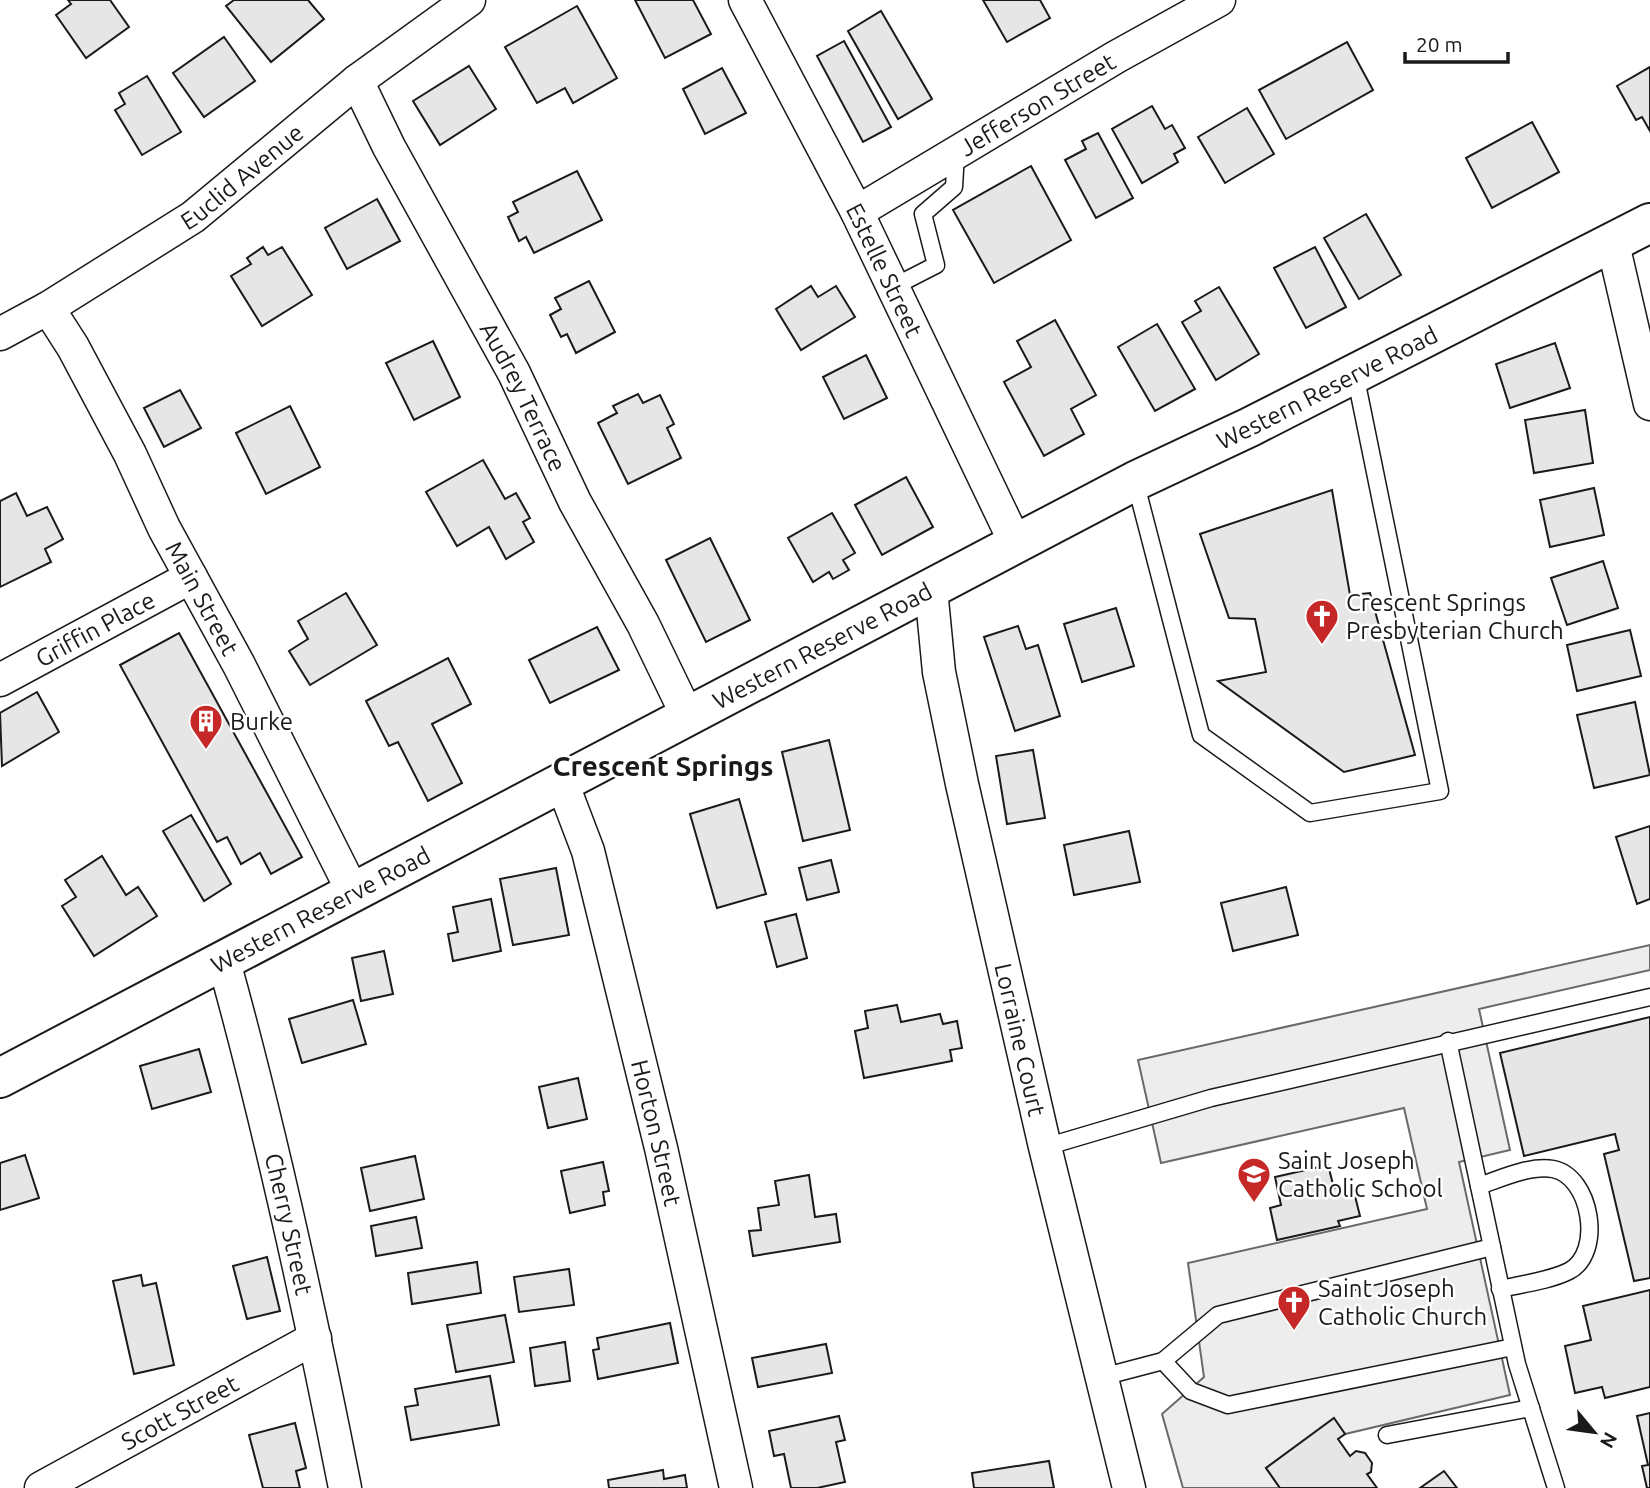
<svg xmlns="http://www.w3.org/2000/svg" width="1650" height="1488" font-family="Ubuntu,sans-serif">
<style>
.built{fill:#ededed;stroke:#6a6a6a;stroke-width:2}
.building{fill:#e6e6e6;stroke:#1a1a1a;stroke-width:2}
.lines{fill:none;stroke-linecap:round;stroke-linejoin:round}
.service-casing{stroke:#1a1a1a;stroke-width:19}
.minor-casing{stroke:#1a1a1a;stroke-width:35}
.tertiary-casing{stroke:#1a1a1a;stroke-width:42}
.service{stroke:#fff;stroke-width:16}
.minor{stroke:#fff;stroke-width:32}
.tertiary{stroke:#fff;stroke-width:38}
.labels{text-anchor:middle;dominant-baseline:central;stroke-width:5;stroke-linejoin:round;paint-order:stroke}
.street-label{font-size:24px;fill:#1a1a1a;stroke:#fff}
.poi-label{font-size:24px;fill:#1a1a1a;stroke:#fff;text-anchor:start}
.quarter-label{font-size:28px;font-weight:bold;fill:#1a1a1a;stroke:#fff}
</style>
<rect width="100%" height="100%" fill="#fff"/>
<!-- built -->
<polygon class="built" points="1650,945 1650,970 1479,1009 1510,1150 1459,1162 1510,1395 1345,1434 1334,1419 1266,1468 1280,1488 1183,1488 1162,1414 1204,1377 1188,1263 1427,1209 1404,1108 1161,1163 1138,1060"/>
<!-- building -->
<g class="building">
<polygon points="68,0 110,0 129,27 86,58 56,15 71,4"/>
<polygon points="234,0 308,0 324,19 271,62 226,6"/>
<polygon points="635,0 693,0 711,34 665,58"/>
<polygon points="983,0 1040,0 1050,18 1007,42"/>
<polygon points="577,6 617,78 573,103 565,88 537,103 505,47"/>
<polygon points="881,11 932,99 898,119 848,31"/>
<polygon points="224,37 255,81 204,117 173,73"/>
<polygon points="844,41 891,127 863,142 817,56"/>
<polygon points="1347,42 1373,90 1286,139 1259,90"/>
<polygon points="469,66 496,109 440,145 413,101"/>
<polygon points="1650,67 1650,131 1642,117 1636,120 1617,86"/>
<polygon points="722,68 746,113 705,134 683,89"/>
<polygon points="147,76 181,132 142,155 115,110 125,104 119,93"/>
<polygon points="1152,106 1165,129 1172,125 1185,148 1174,154 1178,162 1142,183 1112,129"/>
<polygon points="1247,108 1274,154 1225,183 1198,137"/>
<polygon points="1532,122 1559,172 1492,208 1466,158"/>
<polygon points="1098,133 1133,198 1096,218 1065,160 1086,149 1082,141"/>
<polygon points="1031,166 1071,240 994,283 953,210"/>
<polygon points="577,171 602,220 534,253 526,237 519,241 508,217 518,212 513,202"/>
<polygon points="377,199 400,241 347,269 325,228"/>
<polygon points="1366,214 1401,275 1359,299 1324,238"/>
<polygon points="263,247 268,255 282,247 312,295 262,326 231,276 251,264 247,258"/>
<polygon points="1315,247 1346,307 1306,328 1274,268"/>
<polygon points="589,281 615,332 576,353 567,334 561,337 550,315 561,309 555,298"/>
<polygon points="811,286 818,297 836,286 855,317 801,350 776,309"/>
<polygon points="1219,287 1259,354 1216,380 1182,322 1201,311 1195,301"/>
<polygon points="1055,320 1096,395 1071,409 1084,434 1044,456 1004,382 1031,367 1017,341"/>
<polygon points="1157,324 1195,389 1155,411 1118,347"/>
<polygon points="433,341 460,397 414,420 386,363"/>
<polygon points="1555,343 1570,388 1510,408 1496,364"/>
<polygon points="866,355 887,398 844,419 823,377"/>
<polygon points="180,390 201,428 164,447 144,408"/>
<polygon points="638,394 643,403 660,395 674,424 667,428 681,458 628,484 598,423 617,413 613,406"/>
<polygon points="290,406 320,467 266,494 236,433"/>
<polygon points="1585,410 1593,463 1534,473 1525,420"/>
<polygon points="483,460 505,499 516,493 530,518 523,522 534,542 506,559 489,527 457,546 426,492"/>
<polygon points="906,477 933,527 882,555 855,505"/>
<polygon points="1594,488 1604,535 1550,547 1540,500"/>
<polygon points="1332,490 1350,595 1370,593 1415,755 1344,772 1218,681 1266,672 1255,619 1229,618 1200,534"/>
<polygon points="16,493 27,516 47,507 63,539 45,549 51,562 0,587 0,501"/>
<polygon points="832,513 855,553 843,560 849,570 833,579 829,572 813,582 788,538"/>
<polygon points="710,538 750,620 706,642 666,560"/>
<polygon points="1603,561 1618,608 1567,625 1551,578"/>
<polygon points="346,593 377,645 310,685 289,651 308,639 298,621"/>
<polygon points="1116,608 1134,666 1082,682 1064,624"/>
<polygon points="1018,626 1026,649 1038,645 1060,716 1015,731 984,637"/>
<polygon points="597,627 619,670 550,703 529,660"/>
<polygon points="1630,630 1641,676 1577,691 1567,645"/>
<polygon points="179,633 302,857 271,874 260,853 241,864 227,837 217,842 120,665"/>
<polygon points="448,658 471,704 432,724 462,783 428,801 398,742 389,746 366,701"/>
<polygon points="37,692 59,732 2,766 0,713"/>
<polygon points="1635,702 1650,775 1594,788 1577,715"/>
<polygon points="829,740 850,830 803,841 782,752"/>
<polygon points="1033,750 1045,818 1007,824 996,756"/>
<polygon points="739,799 766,894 717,908 690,814"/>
<polygon points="191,815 231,884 204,901 163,831"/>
<polygon points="1650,826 1650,899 1637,904 1616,837"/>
<polygon points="1129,831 1140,882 1074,895 1064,845"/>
<polygon points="102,856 126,895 138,887 157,916 94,956 62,906 76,897 65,880"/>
<polygon points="831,860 839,892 807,900 799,868"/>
<polygon points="556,868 569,935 513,945 500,879"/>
<polygon points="1286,887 1298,935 1233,951 1221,903"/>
<polygon points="491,899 501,951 453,961 448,934 458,932 453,907"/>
<polygon points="796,914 807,958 777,967 765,922"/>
<polygon points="384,951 393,994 361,1001 352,958"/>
<polygon points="353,1000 366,1044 302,1063 289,1019"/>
<polygon points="897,1005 901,1022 940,1014 943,1024 957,1021 962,1048 950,1050 952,1061 864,1078 855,1031 868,1028 865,1011"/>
<polygon points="1650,1017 1650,1278 1634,1281 1604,1154 1619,1150 1615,1134 1524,1156 1500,1053"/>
<polygon points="199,1049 211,1092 152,1109 140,1066"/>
<polygon points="578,1078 587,1119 548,1128 539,1087"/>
<polygon points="25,1155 39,1198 0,1210 0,1163"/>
<polygon points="415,1156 424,1199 370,1211 361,1168"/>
<polygon points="603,1162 609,1191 603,1192 605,1205 570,1213 561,1171"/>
<polygon points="1328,1165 1334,1188 1352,1184 1360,1216 1338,1221 1340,1226 1277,1240 1270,1208 1281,1205 1275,1177"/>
<polygon points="809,1175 815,1217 836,1214 840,1242 753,1256 749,1231 761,1230 758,1208 779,1205 775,1181"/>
<polygon points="416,1217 422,1248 376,1256 371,1226"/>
<polygon points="267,1257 280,1311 247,1319 233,1266"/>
<polygon points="477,1262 481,1293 412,1304 408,1273"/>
<polygon points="569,1269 574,1305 519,1312 514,1277"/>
<polygon points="141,1275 143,1286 156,1283 174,1365 134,1374 113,1281"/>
<polygon points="1650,1290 1650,1387 1605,1398 1602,1387 1575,1393 1565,1346 1591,1340 1583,1306"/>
<polygon points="505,1315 514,1362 456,1372 447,1325"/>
<polygon points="670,1323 678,1363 598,1379 593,1350 599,1349 597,1338"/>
<polygon points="565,1342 570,1381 535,1386 530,1348"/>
<polygon points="826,1344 832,1373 758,1387 752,1358"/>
<polygon points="490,1376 499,1425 411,1440 405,1407 418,1405 415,1389"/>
<polygon points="1650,1413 1650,1488 1647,1488 1642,1466 1648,1465 1637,1416"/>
<polygon points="839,1416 845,1440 836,1442 845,1482 817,1488 791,1488 784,1454 774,1456 769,1431"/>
<polygon points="1334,1418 1345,1434 1338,1439 1350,1456 1356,1451 1365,1453 1372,1463 1371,1472 1367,1474 1377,1488 1280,1488 1266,1468"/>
<polygon points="295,1423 306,1468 296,1471 300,1488 263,1488 249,1435"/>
<polygon points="1049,1461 1054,1488 974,1488 972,1473"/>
<polygon points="663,1470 664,1479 685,1475 687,1488 609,1488 608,1480"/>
<polygon points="1444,1471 1457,1488 1420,1488"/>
</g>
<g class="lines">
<defs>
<g id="service">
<polyline points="893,287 936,265 923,214 954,187 956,153"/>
<polyline points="1135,481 1201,735 1310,813 1440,791 1355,374"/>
<polyline points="1448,1041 1517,1364 1556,1488"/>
<polyline points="1045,1147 1211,1098 1650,997"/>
<path d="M1479,1186C1500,1179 1529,1165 1553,1169C1591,1176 1604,1253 1569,1271C1549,1281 1522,1284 1500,1289"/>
<polyline points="1163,1361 1191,1391 1228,1405 1513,1347"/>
<polyline points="1102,1377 1163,1361 1218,1315 1492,1247"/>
<polyline points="1387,1435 1531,1408"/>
</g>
<g id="minor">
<path id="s1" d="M745,0L857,212L1016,544"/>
<path id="s2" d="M357,81L389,147L514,373L575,502L643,624L687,715"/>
<path id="s3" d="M857,212L1116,57L1219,0"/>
<polyline points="1613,244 1650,404"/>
<path id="s4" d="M48,308L73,347L130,454L164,528L239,665L353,892"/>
<path id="s5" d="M0,334L48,308L193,217L357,81L469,0"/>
<path id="s6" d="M931,589L939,672L962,784L1045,1147L1129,1488"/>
<path id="s7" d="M0,680L191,577"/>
<path id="s8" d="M561,780L588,851L661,1148L736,1488"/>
<path id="s9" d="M224,962C272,1135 310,1311 345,1488"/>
<path id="s10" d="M41,1488L315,1338"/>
</g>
<g id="tertiary">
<path id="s11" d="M0,1078L1135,481L1250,427L1650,223"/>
</g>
</defs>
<!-- service casing -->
<use href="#service" class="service-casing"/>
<!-- minor casing -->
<use href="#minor" class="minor-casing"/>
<!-- tertiary casing -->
<use href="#tertiary" class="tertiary-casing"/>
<!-- service -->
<use href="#service" class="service"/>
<!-- minor -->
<use href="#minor" class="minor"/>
<!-- tertiary -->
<use href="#tertiary" class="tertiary"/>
</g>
<!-- icons -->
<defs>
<symbol id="church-pin" viewBox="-11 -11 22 30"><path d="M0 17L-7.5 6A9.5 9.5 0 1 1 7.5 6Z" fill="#c62828" stroke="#fff"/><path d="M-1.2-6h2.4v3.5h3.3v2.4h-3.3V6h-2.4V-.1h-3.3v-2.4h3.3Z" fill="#fff"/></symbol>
<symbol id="building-pin" viewBox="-11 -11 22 30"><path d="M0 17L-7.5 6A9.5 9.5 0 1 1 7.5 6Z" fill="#c62828" stroke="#fff"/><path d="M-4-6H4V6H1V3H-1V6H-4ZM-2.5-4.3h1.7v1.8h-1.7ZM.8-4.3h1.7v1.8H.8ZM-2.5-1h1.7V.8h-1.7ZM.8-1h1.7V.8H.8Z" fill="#fff"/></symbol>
<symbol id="school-pin" viewBox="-11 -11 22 30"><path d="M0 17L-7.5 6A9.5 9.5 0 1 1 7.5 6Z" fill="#c62828" stroke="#fff"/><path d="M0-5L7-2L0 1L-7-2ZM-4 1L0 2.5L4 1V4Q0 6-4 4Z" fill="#fff"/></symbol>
</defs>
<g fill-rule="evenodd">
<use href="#church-pin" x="1303" y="597" width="38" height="52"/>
<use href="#building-pin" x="187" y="702" width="38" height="52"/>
<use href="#school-pin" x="1235" y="1155" width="38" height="52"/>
<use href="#church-pin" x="1275" y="1283" width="38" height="52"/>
</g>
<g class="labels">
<!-- street labels -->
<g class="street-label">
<text stroke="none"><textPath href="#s3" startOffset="210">Jefferson Street</textPath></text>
<text stroke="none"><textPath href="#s5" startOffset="289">Euclid Avenue</textPath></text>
<text stroke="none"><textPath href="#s1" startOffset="304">Estelle Street</textPath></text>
<text stroke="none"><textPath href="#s11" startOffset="1496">Western Reserve Road</textPath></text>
<text stroke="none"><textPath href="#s2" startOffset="357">Audrey Terrace</textPath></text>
<text stroke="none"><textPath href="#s4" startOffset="329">Main Street</textPath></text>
<text stroke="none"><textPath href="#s7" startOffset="108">Griffin Place</textPath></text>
<text stroke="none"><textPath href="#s11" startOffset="929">Western Reserve Road</textPath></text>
<text stroke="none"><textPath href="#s11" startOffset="362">Western Reserve Road</textPath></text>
<text stroke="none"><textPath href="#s6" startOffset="460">Lorraine Court</textPath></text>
<text stroke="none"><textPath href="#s8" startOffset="366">Horton Street</textPath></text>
<text stroke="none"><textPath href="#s9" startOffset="270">Cherry Street</textPath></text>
<text stroke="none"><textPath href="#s10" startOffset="158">Scott Street</textPath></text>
</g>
<!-- poi labels -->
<g class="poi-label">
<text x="1346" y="602">Crescent Springs<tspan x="1346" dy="28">Presbyterian Church</tspan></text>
<text x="230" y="721">Burke</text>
<text x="1278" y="1160">Saint Joseph<tspan x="1278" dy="28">Catholic School</tspan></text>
<text x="1318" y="1288">Saint Joseph<tspan x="1318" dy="28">Catholic Church</tspan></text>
</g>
<!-- quarter labels -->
<g class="quarter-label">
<text x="663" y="765">Crescent Springs</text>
</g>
</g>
<!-- north arrow -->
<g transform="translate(1594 1432) rotate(119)" stroke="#ffffff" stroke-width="5" paint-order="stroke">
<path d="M0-5L12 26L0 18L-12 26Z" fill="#1a1a1a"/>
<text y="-10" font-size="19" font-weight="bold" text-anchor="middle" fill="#1a1a1a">N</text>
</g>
<!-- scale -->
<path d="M1405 52v10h103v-10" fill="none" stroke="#1a1a1a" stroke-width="3.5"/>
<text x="1416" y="52" font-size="21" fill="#1a1a1a" stroke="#ffffff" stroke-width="5" paint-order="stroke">20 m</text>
</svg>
